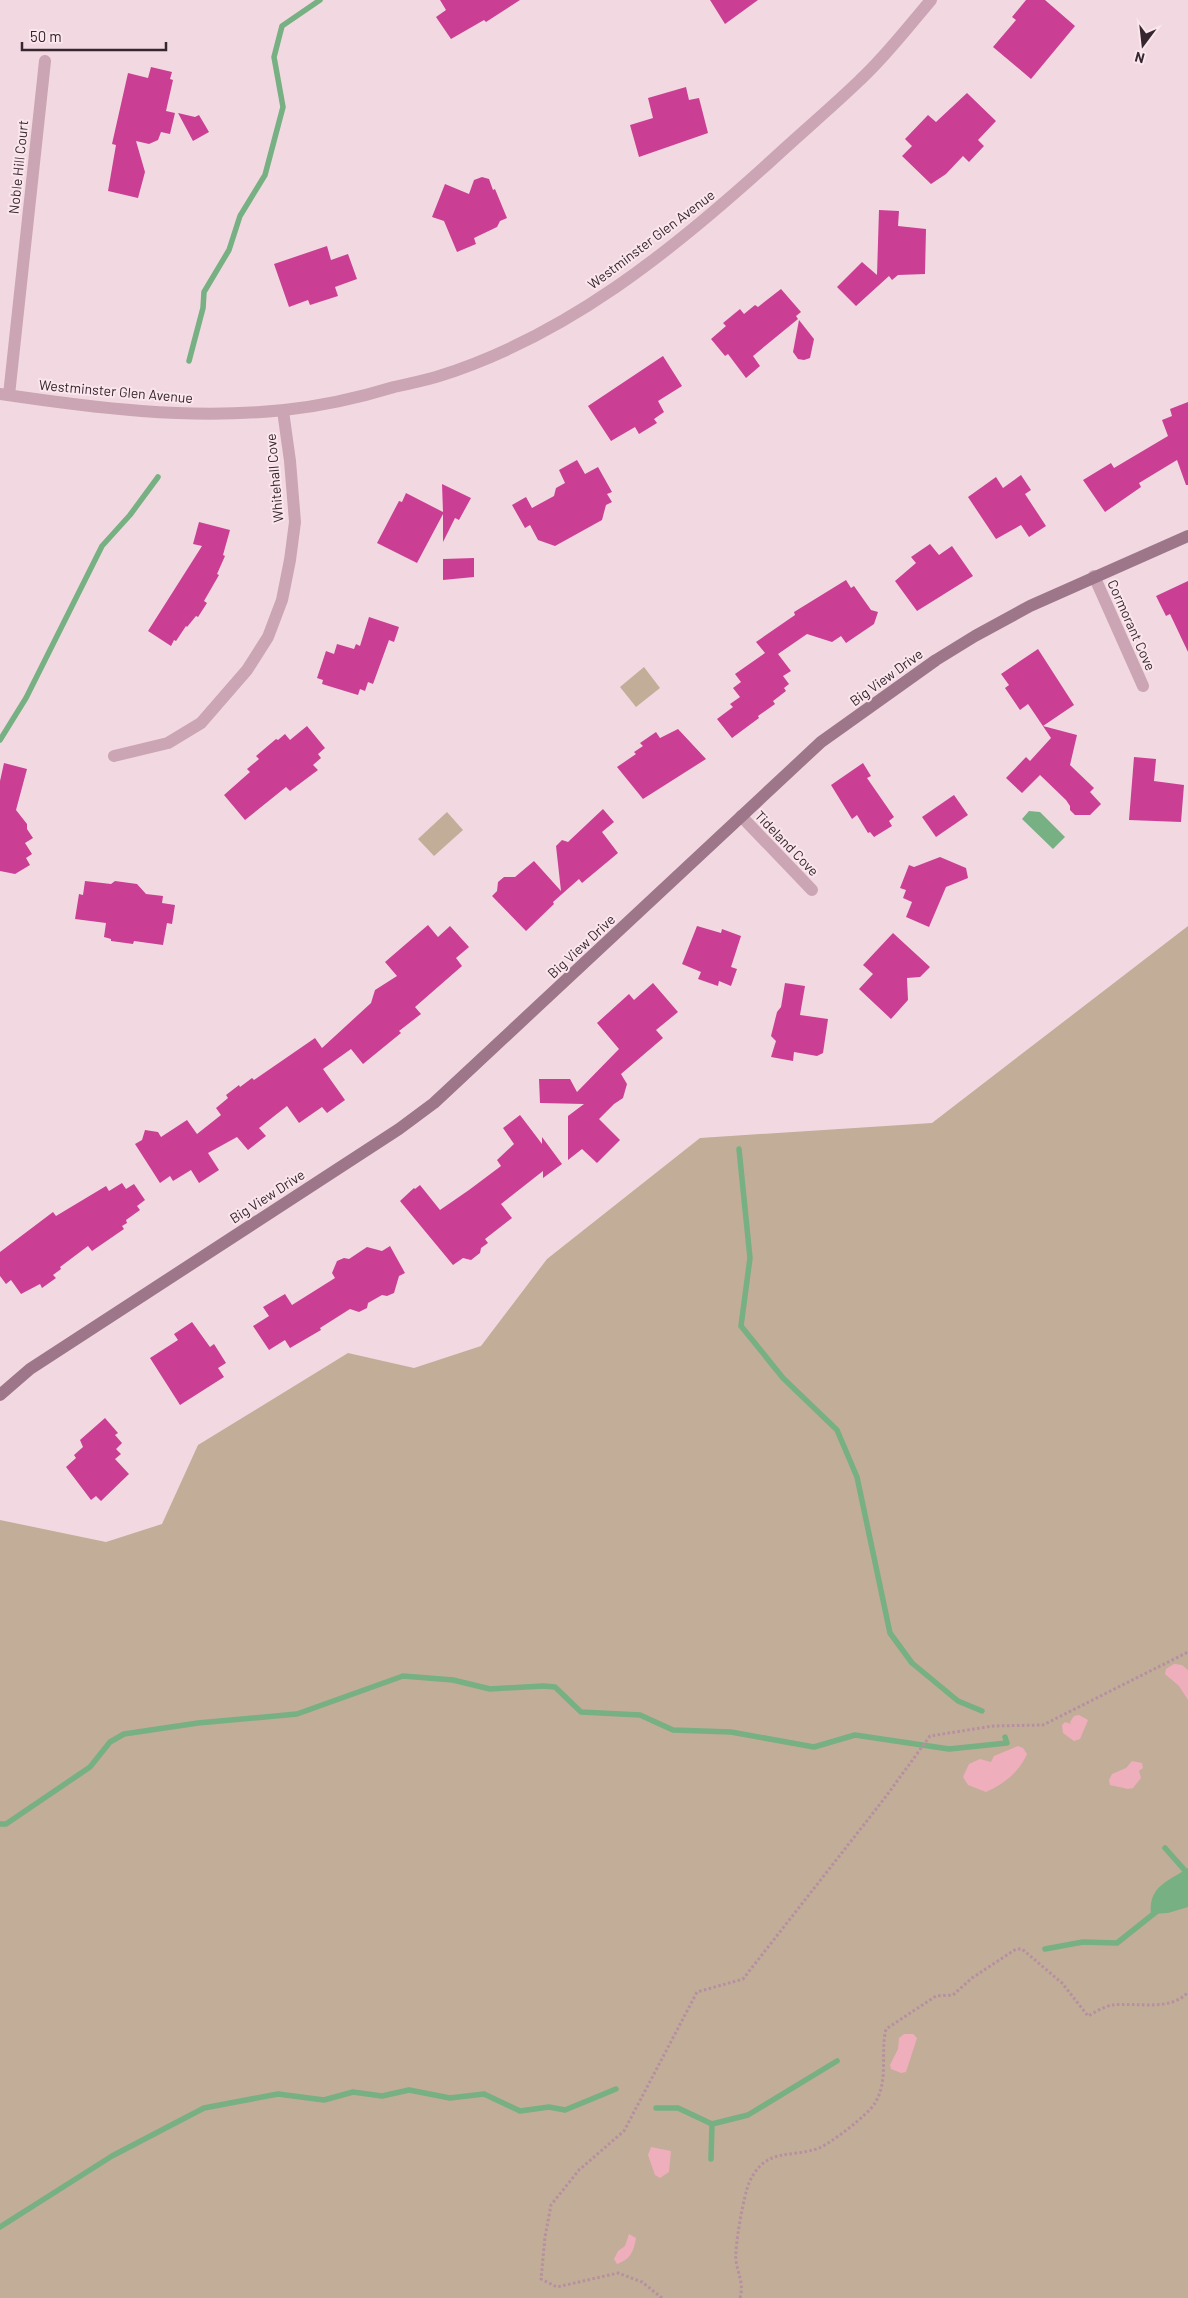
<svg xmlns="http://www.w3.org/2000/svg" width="1188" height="2298" font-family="Barlow,sans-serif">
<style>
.green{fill:#c2ad99}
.sand{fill:#efaebb}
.water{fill:#77b082}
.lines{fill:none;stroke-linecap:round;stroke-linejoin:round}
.stream{stroke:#77b082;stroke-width:5.5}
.building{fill:#ca3f94}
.path{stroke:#b68fa0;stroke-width:3;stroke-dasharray:2.5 2.5;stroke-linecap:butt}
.street{stroke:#cba5b4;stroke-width:12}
.secondary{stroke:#9e768a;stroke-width:12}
.labels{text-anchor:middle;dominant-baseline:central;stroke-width:4;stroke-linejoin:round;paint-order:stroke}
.street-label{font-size:14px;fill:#36262f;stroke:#fae6ec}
</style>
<rect width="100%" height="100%" fill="#f2d9e1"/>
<!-- green -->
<g class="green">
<polygon points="644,667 660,688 636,707 620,687"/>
<polygon points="447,812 463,830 434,856 418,839"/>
<polygon points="1188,926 1188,2298 0,2298 0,1520 106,1542 162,1524 198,1445 348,1353 414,1368 481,1346 547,1259 700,1138 932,1123"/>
</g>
<!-- sand -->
<g class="sand">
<polygon points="1174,1664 1182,1665 1188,1670 1188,1700 1179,1686 1165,1674 1166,1669"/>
<polygon points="1079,1715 1088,1720 1080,1739 1074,1741 1063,1733 1062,1725 1065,1722 1071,1724 1070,1722 1074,1716"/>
<path d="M1018,1746L1023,1748L1027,1754C1019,1772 1004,1784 986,1792L968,1785L963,1777L969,1764L980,1759L991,1762L994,1756Z"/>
<polygon points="1132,1761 1142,1763 1143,1768 1139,1771 1141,1778 1133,1788 1128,1789 1110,1785 1109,1780 1112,1774 1126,1768"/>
<polygon points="904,2034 913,2034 917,2038 906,2072 901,2073 891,2069 890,2065 898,2049 899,2038"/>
<polygon points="651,2147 671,2151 669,2172 660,2178 655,2175 648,2155"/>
<path d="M629,2234L636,2238C634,2251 630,2260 617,2264L614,2259L618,2251L625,2246Z"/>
</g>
<!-- water -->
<g class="water">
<polygon points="1029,811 1040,812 1065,837 1053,849 1022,819"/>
<path d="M1188,1868V1907L1168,1913L1151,1914C1148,1886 1169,1881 1188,1868Z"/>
</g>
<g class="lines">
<!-- stream -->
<g class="stream">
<polyline points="189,361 203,308 204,292 229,250 240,216 265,175 283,107 274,57 282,26 320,0"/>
<polyline points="0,740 26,698 102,546 130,515 158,477"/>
<polyline points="739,1149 750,1258 741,1326 783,1378 837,1430 857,1477 890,1633 912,1663 958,1701 982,1711"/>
<polyline points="0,1824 6,1824 90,1767 110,1742 124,1734 198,1723 297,1714 403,1676 453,1680 490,1689 543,1686 555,1687 581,1712 640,1715 673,1730 731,1732 814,1747 855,1735 949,1749 1007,1743 1005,1737"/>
<polyline points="1165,1848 1188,1874"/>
<polyline points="1045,1949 1083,1942 1117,1943 1156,1912"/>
<polyline points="656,2108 678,2108 712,2124 748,2115 837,2061"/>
<polyline points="711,2159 712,2124"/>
<polyline points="0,2227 112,2156 204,2108 278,2094 324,2100 353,2092 382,2096 409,2090 450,2098 484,2094 520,2111 549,2107 565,2110 616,2089"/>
</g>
</g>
<!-- building -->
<g class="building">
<polygon points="440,0 520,0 486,22 484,20 451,39 436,17 446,10"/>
<polygon points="710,0 758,0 725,24"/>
<polygon points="1026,0 1045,0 1075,26 1031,79 993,47 1016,20 1012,17"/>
<polygon points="151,67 172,72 170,79 173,80 166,111 175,113 170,134 161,132 158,140 149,144 136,141 145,172 138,198 108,191 116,145 112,144 128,73 148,78"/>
<polygon points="686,87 689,100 699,98 708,133 639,157 630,125 653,118 648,98"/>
<polygon points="967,93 996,121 978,140 984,146 969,162 963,156 946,174 931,184 902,156 912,146 905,139 928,115 936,122"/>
<polygon points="178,113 195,117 199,115 209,132 193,141"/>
<polygon points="482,177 489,179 493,190 495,189 507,218 500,221 497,227 474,238 476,244 457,252 444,221 432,217 445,184 469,194 474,180"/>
<polygon points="879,210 899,211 898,226 926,229 925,274 898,275 892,280 889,276 856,306 837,287 862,262 877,275"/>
<polygon points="327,246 331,260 348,254 357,279 335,287 338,296 310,305 308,300 289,307 274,264"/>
<polygon points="781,289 801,312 796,316 798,319 753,356 760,366 746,378 728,354 725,356 711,339 726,326 723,323 740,309 744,314 755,305 758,307"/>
<polygon points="799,320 814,339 810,358 804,360 798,359 793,352"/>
<polygon points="663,356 682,386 658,401 664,412 654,419 657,423 639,434 635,427 611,441 588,406"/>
<polygon points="1188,402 1188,485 1186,485 1177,460 1139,483 1141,487 1105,512 1083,480 1111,463 1114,468 1168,436 1162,420 1172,416 1170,409"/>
<polygon points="577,460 585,474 598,467 612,492 607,494 612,502 606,505 602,520 555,546 538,540 530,525 525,528 512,505 526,497 532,508 554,496 556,488 565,483 559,470"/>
<polygon points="1021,475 1031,490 1025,494 1046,526 1029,537 1021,525 996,539 968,497 996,477 1003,488"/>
<polygon points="442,484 471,498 459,520 455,518 443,542 443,514 417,563 377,543 399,501 402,502 406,493 443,512"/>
<polygon points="199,522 230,530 223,555 225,556 217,574 219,575 204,601 207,603 198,617 196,616 187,627 186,626 176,641 174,640 171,646 148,631 202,546 193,544"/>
<polygon points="930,544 939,555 952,546 973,576 917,611 895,581 916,563 911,557"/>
<polygon points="474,558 474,577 443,580 443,559"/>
<polygon points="846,580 851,588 854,586 871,610 878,612 874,624 846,643 841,636 832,642 807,634 778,654 791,671 783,676 789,684 784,688 786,691 773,701 775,704 758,716 759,718 732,738 717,719 733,707 730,704 740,697 733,688 741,682 735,674 765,653 756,642 795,615 794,612"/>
<polygon points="1188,581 1188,652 1170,614 1166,616 1156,596"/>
<polygon points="369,617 399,627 394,642 389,640 373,684 368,682 365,691 360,689 358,695 322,684 323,680 317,678 326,651 334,654 337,644 354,649 356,644 360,646"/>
<polygon points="1038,649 1074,705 1043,726 1077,735 1070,765 1094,788 1090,792 1101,804 1090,815 1075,815 1070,810 1070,806 1066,800 1040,775 1022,793 1006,778 1026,757 1030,761 1051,738 1028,704 1020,710 1005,688 1009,685 1001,674"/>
<polygon points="307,726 325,748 318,754 321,758 313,765 318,770 290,791 286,787 245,820 224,795 250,772 247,769 259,759 256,756 276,739 278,740 285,734 290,740"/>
<polygon points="678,729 706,759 643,799 617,767 636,754 634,752 643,746 640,743 656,732 660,738"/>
<polygon points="1134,757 1156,759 1154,781 1184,785 1181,822 1129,820"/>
<polygon points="4,763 27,769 16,810 27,824 27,829 33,838 25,843 32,854 26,858 30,865 15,874 0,871 0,781"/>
<polygon points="863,763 871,776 867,778 894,817 889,821 892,826 874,837 870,832 868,833 857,815 852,819 831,785"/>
<polygon points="954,795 968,815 936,837 922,817"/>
<polygon points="603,809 614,822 602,832 618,853 582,883 579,879 553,902 554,904 526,931 492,896 497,891 498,882 504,877 515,877 534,861 561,891 556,846 562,840 568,842"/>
<polygon points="940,857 966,868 968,878 946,887 929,927 906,917 912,902 903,898 906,890 900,888 909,865 914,867"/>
<polygon points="85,881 111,884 115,881 137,884 146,894 163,896 162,903 175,905 172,924 167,923 163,945 134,941 133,944 111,941 111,939 104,937 106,923 75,919 79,894 83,895"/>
<polygon points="428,925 438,937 450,926 469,947 456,958 462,966 415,1007 421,1014 399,1031 401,1033 363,1064 351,1049 323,1069 345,1100 327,1113 322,1107 299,1123 287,1106 259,1128 266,1136 248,1150 237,1137 208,1153 219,1170 199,1183 191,1170 173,1181 170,1176 160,1183 135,1144 142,1140 145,1130 158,1132 161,1137 187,1120 197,1134 221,1115 216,1108 228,1098 226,1095 239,1085 240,1087 252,1078 254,1080 315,1038 322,1048 371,1003 375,990 397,976 385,962"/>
<polygon points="697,926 721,933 722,929 741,936 731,967 737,969 731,986 719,981 718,986 698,979 701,972 682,964"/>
<polygon points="893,933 930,967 920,977 907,978 908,1000 891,1019 859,989 873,974 863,965"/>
<polygon points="653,983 678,1012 656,1030 663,1038 621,1074 627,1084 623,1098 614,1104 599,1119 620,1140 597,1163 582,1149 568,1160 568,1116 584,1104 540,1103 539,1079 570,1079 577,1092 619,1049 597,1023 629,994 634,1000"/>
<polygon points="785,983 805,986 800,1015 828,1019 823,1053 817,1056 794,1052 793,1061 771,1057 776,1041 771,1036 777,1012 781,1007"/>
<polygon points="520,1115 542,1144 542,1137 562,1164 543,1178 543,1171 501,1204 512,1218 485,1239 488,1243 481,1248 480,1253 471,1260 463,1258 453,1265 400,1201 414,1188 415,1189 420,1185 440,1210 469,1190 501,1166 497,1160 514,1144 503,1128"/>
<polygon points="122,1183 126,1189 134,1184 145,1200 137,1206 140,1210 126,1220 127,1223 122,1226 124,1229 92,1251 88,1246 60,1267 61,1269 53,1275 56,1278 42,1288 40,1284 21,1294 11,1280 6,1284 0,1276 0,1252 53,1212 56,1216 106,1186 109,1191"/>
<polygon points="390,1246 405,1273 399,1276 394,1293 387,1296 382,1295 368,1303 367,1308 359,1312 350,1309 320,1328 321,1330 290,1348 285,1340 269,1350 253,1326 269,1316 263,1307 285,1294 292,1305 335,1278 332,1273 337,1261 344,1258 349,1259 367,1247 382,1251"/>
<polygon points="192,1322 210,1347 214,1344 226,1363 218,1368 224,1377 180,1405 150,1358 178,1340 174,1334"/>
<polygon points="105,1418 118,1433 115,1435 122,1443 116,1449 121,1454 115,1459 129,1474 101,1501 96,1496 91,1500 66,1467 76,1458 74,1455 83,1447 80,1440"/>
</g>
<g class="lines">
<!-- path -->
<g class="path">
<polyline points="662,2298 642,2282 618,2273 557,2287 541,2279 545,2237 551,2205 579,2170 624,2131 697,1992 743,1979 884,1799 930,1736 993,1726 1043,1725 1188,1652"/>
<path d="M740,2298C744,2284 738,2274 736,2261C734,2249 744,2194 749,2183C766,2146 789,2159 819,2148C831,2143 868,2115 875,2103C889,2080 880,2053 886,2029L936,1996L953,1995L972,1978L1016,1949H1022L1062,1983L1088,2016C1095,2012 1105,2006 1113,2005C1136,2002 1171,2012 1188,1992"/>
</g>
<!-- street -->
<g class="street">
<path d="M0,394C94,408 189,420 284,410C322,406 358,398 394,387C408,384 422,381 436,377C566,337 673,250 772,160C801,133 831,108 860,80C886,56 908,27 931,0"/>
<polyline points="9,395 45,61"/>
<polyline points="1094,576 1143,686"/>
<polyline points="114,756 168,743 201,723 247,670 268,637 282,600 290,560 295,522 290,461 283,411"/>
<polyline points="741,816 812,890"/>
</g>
<!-- secondary -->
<polyline class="secondary" points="0,1395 30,1369 399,1129 434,1103 821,742 936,660 975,636 1030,606 1188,536"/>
</g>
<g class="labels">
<!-- street labels -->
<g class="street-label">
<text transform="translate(18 167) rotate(-84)">Noble Hill Court</text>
<text transform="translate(651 239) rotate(-37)">Westminster Glen Avenue</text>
<text transform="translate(116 391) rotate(5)">Westminster Glen Avenue</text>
<text transform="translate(274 478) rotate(-95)">Whitehall Cove</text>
<text transform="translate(1132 625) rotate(66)">Cormorant Cove</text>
<text transform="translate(886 677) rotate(-36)">Big View Drive</text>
<text transform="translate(787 843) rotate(46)">Tideland Cove</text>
<text transform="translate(581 946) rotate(-43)">Big View Drive</text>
<text transform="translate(267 1196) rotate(-33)">Big View Drive</text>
</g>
</g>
<!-- north arrow -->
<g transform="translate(1143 45) rotate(195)" stroke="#fae6ec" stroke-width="4" paint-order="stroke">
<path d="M0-4L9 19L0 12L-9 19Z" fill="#36262f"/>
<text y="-8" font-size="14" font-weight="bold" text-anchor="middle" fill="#36262f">N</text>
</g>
<!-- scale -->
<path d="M22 42v8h144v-8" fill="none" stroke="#36262f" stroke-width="2.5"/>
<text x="30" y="42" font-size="15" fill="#36262f" stroke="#fae6ec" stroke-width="4" paint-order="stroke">50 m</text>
</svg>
